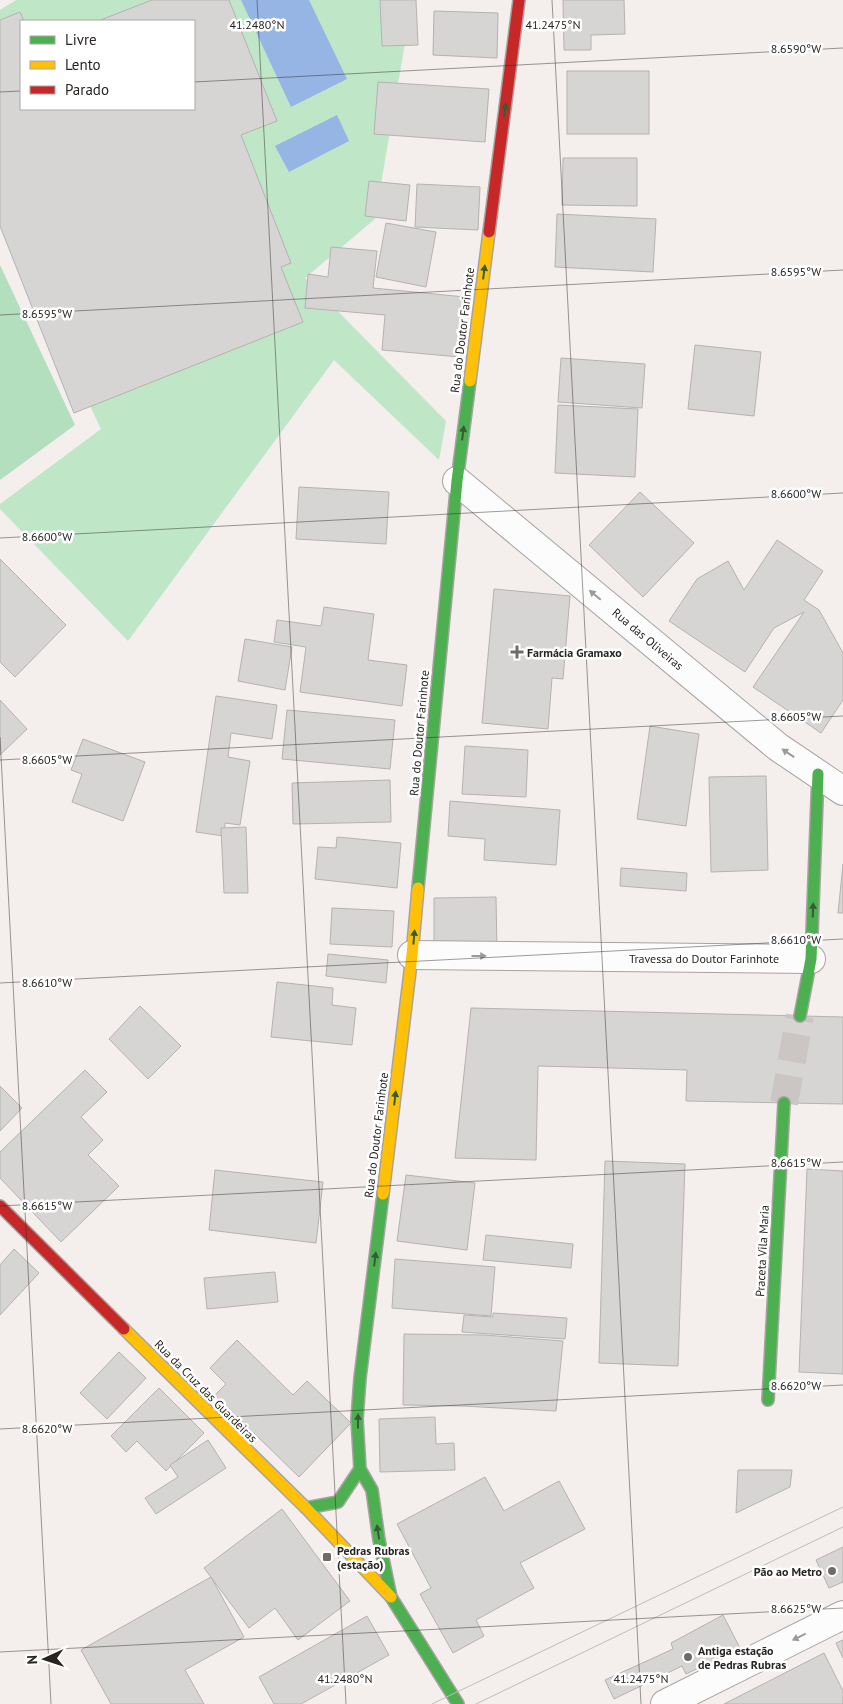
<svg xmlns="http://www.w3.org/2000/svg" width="843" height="1704" font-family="'PT Sans',sans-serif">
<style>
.green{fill:#bee6c7;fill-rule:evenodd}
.forest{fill:#b4dfbf}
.water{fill:#96b5e5}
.building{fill:#d7d4d4;stroke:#b5b2b2}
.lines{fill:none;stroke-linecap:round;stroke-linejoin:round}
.secondary-tunnel{stroke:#cbc6c4;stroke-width:28;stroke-dasharray:28 14;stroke-linecap:butt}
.street-casing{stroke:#a8a3a1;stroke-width:30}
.fast-casing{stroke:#a8a3a1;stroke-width:14}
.slow-casing{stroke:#a8a3a1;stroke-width:14}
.jam-casing{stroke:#a8a3a1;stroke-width:14}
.street{stroke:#fdfcfc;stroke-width:28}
.fast{stroke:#4caf50;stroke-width:11}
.slow{stroke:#ffc107;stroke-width:11}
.jam{stroke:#c62828;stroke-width:11}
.tram{stroke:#bebdbc;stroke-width:1}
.oneway{fill:#365c34}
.oneway2{fill:#9d9b9a}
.ticks{fill:none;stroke:#282422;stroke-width:1;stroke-opacity:0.45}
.poi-dot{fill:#6f6b69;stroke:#fff;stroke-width:2}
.labels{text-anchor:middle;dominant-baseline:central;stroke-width:5;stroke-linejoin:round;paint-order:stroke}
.street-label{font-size:12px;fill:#282422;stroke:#fff}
.poi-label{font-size:12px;font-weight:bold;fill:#282422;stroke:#fff;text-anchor:start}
.ticks-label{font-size:12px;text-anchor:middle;fill:#282422;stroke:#fff;stroke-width:5;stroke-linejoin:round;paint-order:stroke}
</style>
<rect width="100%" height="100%" fill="#f4eeec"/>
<!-- green -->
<path class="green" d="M16,0H400L405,43L375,219L305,278L446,421L439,460L334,360L128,641L0,509V504L101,429L0,215V10ZM21,21H194V109H21Z"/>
<!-- forest -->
<polygon class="forest" points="0,265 75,425 0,480"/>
<!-- water -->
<g class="water">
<polygon points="241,0 309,0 347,79 291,107"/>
<polygon points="337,115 349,141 289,172 275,146"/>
</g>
<!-- building -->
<g class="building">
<polygon points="152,0 229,0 277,121 241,135 291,263 281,267 303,322 74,413 0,226 0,20 20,12 24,21 21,21 21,109 194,109 194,21 98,21"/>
<polygon points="380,0 416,0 418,45 382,46"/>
<polygon points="563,0 624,0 625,34 591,35 591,50 564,50"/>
<polygon points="434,11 498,13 497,58 433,55"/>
<rect x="567" y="71" width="82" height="63"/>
<polygon points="378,82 489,89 485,142 374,134"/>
<polygon points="563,158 637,158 637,206 562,205"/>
<polygon points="369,181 410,185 406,221 365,216"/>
<polygon points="417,184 480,187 478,230 415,227"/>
<polygon points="557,214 656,219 653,272 555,267"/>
<polygon points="386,223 436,232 426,287 376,277"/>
<polygon points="331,247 377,251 373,288 465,297 460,357 382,350 385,315 305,308 308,274 328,277"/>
<polygon points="695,345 761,352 754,416 688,409"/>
<polygon points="561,358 645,364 642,408 558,402"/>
<polygon points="558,405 638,409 635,477 555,473"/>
<polygon points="299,487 389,492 386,544 296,539"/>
<polygon points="640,492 694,543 643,597 589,545"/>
<polygon points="777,540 823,571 804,600 819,610 843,653 843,700 821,733 753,687 804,612 774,628 745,672 669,621 697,579 728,561 744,590"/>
<polygon points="0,559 66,625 15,677 0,662"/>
<polygon points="494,589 570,596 563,679 552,678 548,729 482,723"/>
<polygon points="324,607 374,614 368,660 407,665 402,706 300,692 306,647 274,642 277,620 321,626"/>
<polygon points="245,639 292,647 285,690 238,681"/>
<polygon points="216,696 277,705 272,739 231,733 228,757 250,761 240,825 225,823 224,836 196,832"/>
<polygon points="0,700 27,729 0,755"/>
<polygon points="287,710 395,720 390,769 282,759"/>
<polygon points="650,726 699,734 686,826 637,819"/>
<polygon points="83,739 145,762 123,821 72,802 82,774 71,770"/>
<polygon points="465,746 528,750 526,797 462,794"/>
<polygon points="766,776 768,870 711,872 709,777"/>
<polygon points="390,780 391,822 293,824 292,783"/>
<polygon points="450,801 560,810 556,865 484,860 485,839 448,836"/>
<polygon points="246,827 248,893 224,893 221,828"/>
<polygon points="337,837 401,843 397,888 315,879 318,847 336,848"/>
<polygon points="843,864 843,913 838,913"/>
<polygon points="621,868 687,873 686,891 620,886"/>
<polygon points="496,897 497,950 434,951 434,898"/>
<polygon points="332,908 394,911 392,947 330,944"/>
<polygon points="328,954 388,960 386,983 326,976"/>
<polygon points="277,982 333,988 332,1005 356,1008 352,1045 271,1037"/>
<polygon points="140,1006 181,1046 148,1079 109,1039"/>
<polygon points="471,1008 843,1017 843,1104 686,1101 687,1070 538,1066 536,1160 455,1158"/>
<polygon points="85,1070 107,1092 81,1117 103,1140 88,1155 119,1186 61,1242 0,1178 0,1152"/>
<polygon points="0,1086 22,1108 0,1131"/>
<polygon points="605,1161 685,1164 678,1366 599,1363"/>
<polygon points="807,1169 843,1171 843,1374 799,1372"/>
<polygon points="215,1170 323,1182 316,1243 209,1230"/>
<polygon points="406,1175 475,1183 467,1250 397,1241"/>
<polygon points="486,1235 573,1244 571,1268 483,1260"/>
<polygon points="14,1249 39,1273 0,1315 0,1265"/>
<polygon points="395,1259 495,1267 491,1316 392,1308"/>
<polygon points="275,1272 278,1302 207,1309 204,1278"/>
<polygon points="493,1313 567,1318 565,1339 462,1332 464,1315 493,1317"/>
<polygon points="404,1334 484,1335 563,1341 556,1411 462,1406 403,1405"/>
<polygon points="237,1340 293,1395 307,1381 351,1423 299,1477 215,1395 226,1384 210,1368"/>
<polygon points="119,1352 146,1378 107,1419 80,1393"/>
<polygon points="159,1388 204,1433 166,1471 137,1441 126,1452 111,1436"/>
<polygon points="435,1417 436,1444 454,1443 455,1470 380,1472 379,1419"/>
<polygon points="208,1440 226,1468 156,1514 145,1498 178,1477 170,1465"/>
<polygon points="738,1470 792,1470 790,1487 736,1513"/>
<polygon points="485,1477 504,1511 559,1481 585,1529 520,1563 534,1588 476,1620 484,1636 453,1653 420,1594 431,1588 397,1524"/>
<polygon points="282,1509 350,1601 298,1640 275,1608 249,1628 204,1568"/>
<polygon points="843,1547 843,1582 829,1588 816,1560"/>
<polygon points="211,1577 244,1637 185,1670 204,1704 111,1704 81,1650"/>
<polygon points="723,1615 740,1648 686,1674 682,1666 614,1699 605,1680 673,1649 671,1643"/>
<polygon points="367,1616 389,1655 301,1704 274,1704 259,1677"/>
<polygon points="843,1640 843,1658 836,1643"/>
<polygon points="824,1653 843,1691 843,1704 724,1704"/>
</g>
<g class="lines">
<!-- secondary-tunnel -->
<polyline class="secondary-tunnel" points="784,1103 800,1016"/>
<defs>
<g id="street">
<polyline points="457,481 778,747 843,791"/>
<polyline points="412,955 811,959"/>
<polyline points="665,1704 843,1615"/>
</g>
<g id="fast">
<polyline points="418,888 457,481 470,381"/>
<polyline points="800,1016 811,959 818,774"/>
<polyline points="383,1194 360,1378 357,1419 360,1469 372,1490 379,1540 391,1597 458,1704"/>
<polyline points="768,1400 784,1103"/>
<polyline points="306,1508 338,1502 360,1469"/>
</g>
<g id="slow">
<polyline points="470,381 489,232"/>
<polyline points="383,1194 412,955 418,888"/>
<polyline points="124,1329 306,1508 391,1597"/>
</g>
<g id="jam">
<polyline points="489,232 519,0"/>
<polyline points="0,1206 124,1329"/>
</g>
</defs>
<!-- street casing -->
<use href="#street" class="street-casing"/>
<!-- fast casing -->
<use href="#fast" class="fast-casing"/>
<!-- slow casing -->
<use href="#slow" class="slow-casing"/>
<!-- jam casing -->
<use href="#jam" class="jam-casing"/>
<!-- street -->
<use href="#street" class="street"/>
<!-- fast -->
<use href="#fast" class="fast"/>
<!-- slow -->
<use href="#slow" class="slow"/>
<!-- jam -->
<use href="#jam" class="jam"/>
<!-- tram -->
<g class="tram">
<polyline points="432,1704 843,1507"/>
<polyline points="476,1704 843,1527"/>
</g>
</g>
<!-- one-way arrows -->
<defs><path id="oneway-solid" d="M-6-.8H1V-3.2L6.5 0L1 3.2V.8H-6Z" transform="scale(1.25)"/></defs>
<g class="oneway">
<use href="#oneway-solid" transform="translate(505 110) rotate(-83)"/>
<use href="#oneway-solid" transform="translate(484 272) rotate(-83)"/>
<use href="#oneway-solid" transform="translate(463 433) rotate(-83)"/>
<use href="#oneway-solid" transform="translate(813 910) rotate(-88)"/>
<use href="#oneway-solid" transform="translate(414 937) rotate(-85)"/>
<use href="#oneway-solid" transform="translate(395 1098) rotate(-83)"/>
<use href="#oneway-solid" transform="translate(375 1259) rotate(-83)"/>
<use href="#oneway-solid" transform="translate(358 1421) rotate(-90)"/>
<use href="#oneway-solid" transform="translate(378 1532) rotate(-99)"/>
</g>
<g class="oneway2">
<use href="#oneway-solid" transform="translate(595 595) rotate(-140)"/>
<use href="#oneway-solid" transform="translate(788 753) rotate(-146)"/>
<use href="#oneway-solid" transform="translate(479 956)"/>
<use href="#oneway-solid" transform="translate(799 1637) rotate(154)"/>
</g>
<!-- ticks -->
<path class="ticks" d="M257,0L346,1704M552,0L641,1704M194,82L843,48M0,92L21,91M0,315L843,270M0,538L843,493M0,737L51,1704M0,760L843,716M0,983L843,939M0,1206L843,1162M0,1429L843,1385M0,1652L843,1608"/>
<!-- markers -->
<g class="poi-dot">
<path d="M514.5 644.5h5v5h5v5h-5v5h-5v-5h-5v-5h5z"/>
<rect x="322" y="1552" width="10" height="10" rx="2.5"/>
<circle cx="832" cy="1571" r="5"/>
<circle cx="688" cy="1657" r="5"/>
</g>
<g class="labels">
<!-- street labels -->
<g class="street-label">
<text transform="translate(462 330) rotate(-83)">Rua do Doutor Farinhote</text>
<text transform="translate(648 639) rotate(40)">Rua das Oliveiras</text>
<text transform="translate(419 733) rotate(-85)">Rua do Doutor Farinhote</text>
<text x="704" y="958">Travessa do Doutor Farinhote</text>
<text transform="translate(376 1135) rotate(-83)">Rua do Doutor Farinhote</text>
<text transform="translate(762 1251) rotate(-87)">Praceta Vila Maria</text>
<text transform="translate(206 1391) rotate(45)">Rua da Cruz das Guardeiras</text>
</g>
<!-- poi labels -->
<g class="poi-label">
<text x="527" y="652">Farmácia Gramaxo</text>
<text x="337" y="1550">Pedras Rubras<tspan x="337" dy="14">(estação)</tspan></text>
<text x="822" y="1571" text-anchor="end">Pão ao Metro</text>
<text x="698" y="1650">Antiga estação<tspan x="698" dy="14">de Pedras Rubras</tspan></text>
</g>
</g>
<g class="ticks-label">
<text x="257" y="29">41.2480°N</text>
<text x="553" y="29">41.2475°N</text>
<text x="796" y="53">8.6590°W</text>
<text x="796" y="276">8.6595°W</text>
<text x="47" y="318">8.6595°W</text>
<text x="796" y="498">8.6600°W</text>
<text x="47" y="541">8.6600°W</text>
<text x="796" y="721">8.6605°W</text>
<text x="47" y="764">8.6605°W</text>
<text x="796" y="944">8.6610°W</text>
<text x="47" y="987">8.6610°W</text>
<text x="796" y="1167">8.6615°W</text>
<text x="47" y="1210">8.6615°W</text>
<text x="796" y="1390">8.6620°W</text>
<text x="47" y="1433">8.6620°W</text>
<text x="796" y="1613">8.6625°W</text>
<text x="345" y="1683">41.2480°N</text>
<text x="641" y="1683">41.2475°N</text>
</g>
<!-- legend -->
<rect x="20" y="20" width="175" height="90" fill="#ffffff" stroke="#a9a7a7"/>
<rect x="30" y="36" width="25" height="8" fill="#4caf50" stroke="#a9a7a7"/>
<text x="65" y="45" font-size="15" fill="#282422">Livre</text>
<rect x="30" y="61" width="25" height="8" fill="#ffc107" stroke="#a9a7a7"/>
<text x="65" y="70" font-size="15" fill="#282422">Lento</text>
<rect x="30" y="86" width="25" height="8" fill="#c62828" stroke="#a9a7a7"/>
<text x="65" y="95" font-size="15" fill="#282422">Parado</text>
<!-- north arrow -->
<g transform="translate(45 1659) rotate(267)" stroke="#ffffff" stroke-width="4" paint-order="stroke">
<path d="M0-4L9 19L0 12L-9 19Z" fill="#282422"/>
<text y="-8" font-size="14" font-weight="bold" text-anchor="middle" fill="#282422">N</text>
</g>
</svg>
